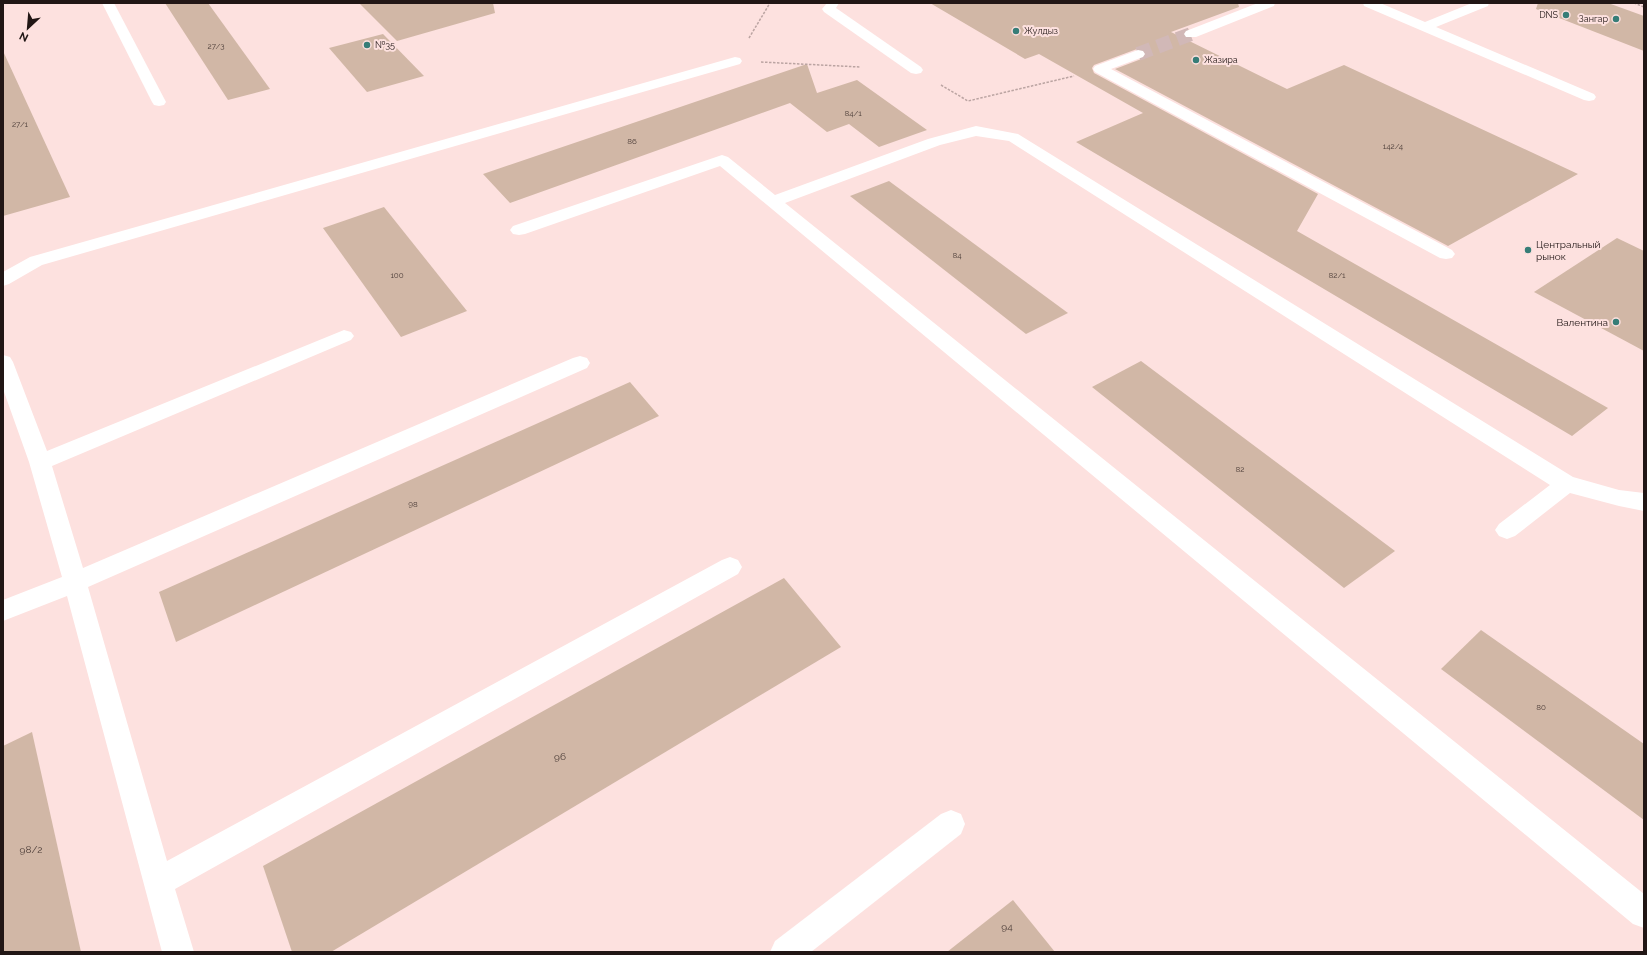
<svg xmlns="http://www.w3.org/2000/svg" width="1647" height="955" font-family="Raleway,sans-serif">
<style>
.building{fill:#d1b7a6}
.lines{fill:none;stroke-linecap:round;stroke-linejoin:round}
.minor-tunnel{stroke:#d1b8b7;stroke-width:14;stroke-dasharray:14 7;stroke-linecap:butt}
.path{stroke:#bba4a2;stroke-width:1.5;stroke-dasharray:2.5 1.5;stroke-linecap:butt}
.minor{fill:#fff;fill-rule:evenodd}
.poi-dot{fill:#367d77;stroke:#fde1df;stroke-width:1.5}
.labels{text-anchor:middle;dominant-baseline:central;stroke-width:4;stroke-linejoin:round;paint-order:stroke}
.number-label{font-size:8px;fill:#4d3e39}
.far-poi-label{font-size:9px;fill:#211615;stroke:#fde1df;text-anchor:start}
.poi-label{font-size:10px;fill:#211615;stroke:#fde1df;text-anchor:start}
.near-number-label{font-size:10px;fill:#4d3e39}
</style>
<rect width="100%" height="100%" fill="#fde1df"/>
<!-- building -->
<g class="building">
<polygon points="165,3 208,3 270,89 228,100"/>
<polygon points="359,3 493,3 495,13 397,41"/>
<polygon points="930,3 1238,3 1239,7 1171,32 1287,89 1344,65 1578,174 1448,246 1115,69 1144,58 1146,53 1143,50 1137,49 1094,65 1092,68 1094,73 1318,194 1297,231 1608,408 1572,436 1076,142 1143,113 1039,54 1025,59"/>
<polygon points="1538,3 1608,3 1644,16 1644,51 1536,9"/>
<polygon points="383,34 424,76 367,92 329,48"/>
<polygon points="3,51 70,197 3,216"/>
<polygon points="807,64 817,93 857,80 927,130 879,147 849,124 827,132 790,103 510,203 483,174"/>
<polygon points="889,181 1068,313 1026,334 850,196"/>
<polygon points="384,207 467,311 401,337 323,228"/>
<polygon points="1617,238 1644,251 1644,351 1534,292"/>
<polygon points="1141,361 1395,551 1344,588 1092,387"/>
<polygon points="630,382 659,416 176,642 159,592"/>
<polygon points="784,578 841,647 331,952 292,952 263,866"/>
<polygon points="1481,630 1644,744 1644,820 1441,669"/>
<polygon points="32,732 81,952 3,952 3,746"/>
<polygon points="1013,900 1055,952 947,952"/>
</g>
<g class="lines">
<!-- minor-tunnel -->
<polyline class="minor-tunnel" points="1138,54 1191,34"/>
<!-- path -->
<g class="path">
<polyline points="1634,3 1644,7"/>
<polyline points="749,38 770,3"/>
<polyline points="761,62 860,67"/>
<polyline points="941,85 968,101 1074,76"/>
</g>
<!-- minor -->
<g class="minor">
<polygon points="102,3 114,3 166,102 164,105 159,106 154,105 152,102"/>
<polygon points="827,3 839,3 836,8 921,67 923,70 921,73 916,74 911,73 824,12 822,9"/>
<polygon points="1258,3 1275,3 1274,6 1196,37 1186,37 1184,34 1186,31"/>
<polygon points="1363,3 1380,3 1425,22 1472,3 1489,3 1488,6 1436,27 1594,94 1596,97 1594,100 1589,101 1584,100 1364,6"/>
<polygon points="1138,50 1143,51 1145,54 1143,57 1111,69 1452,250 1455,254 1452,258 1446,259 1440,258 1095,72 1093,69 1095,66"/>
<polygon points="735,57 740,58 742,61 740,64 42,265 9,284 3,286 3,272 30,257"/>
<polygon points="976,126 1018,134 1573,477 1619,490 1644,493 1644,511 1619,506 1570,493 1515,536 1507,539 1499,536 1495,530 1499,524 1550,485 1009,141 976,136 940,145 785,203 1644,894 1644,928 1633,924 720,166 525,234 519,235 513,234 510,230 513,226 722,155 728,157 775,195 928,139"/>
<polygon points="344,330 351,332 354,336 351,340 52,466 83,568 573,358 580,356 587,358 590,363 587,368 88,587 167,861 722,560 730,557 738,560 742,567 738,574 175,889 194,952 162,952 67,596 3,621 3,600 62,577 29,462 3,389 3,355 10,357 13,362 47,451"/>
<polygon points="951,810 961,814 965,824 961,834 811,952 770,952 775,941 941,814"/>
</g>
</g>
<!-- markers -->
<g class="poi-dot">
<circle cx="1566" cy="15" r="4"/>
<circle cx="1616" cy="19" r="4"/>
<circle cx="1016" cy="31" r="4"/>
<circle cx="367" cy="45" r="4"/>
<circle cx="1196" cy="60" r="4"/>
<circle cx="1528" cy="250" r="4"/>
<circle cx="1616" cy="322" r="4"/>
</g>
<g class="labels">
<!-- number labels -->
<g class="number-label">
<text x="216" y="46">27/3</text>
<text x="853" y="113">84/1</text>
<text x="20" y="124">27/1</text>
<text x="632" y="141">86</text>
<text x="1393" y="146">142/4</text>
<text x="957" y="255">84</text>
<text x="397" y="275">100</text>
<text x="1337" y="275">82/1</text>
<text x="1240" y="469">82</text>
<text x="413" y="504">98</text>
<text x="1541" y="707">80</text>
</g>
<!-- far-poi labels -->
<g class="far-poi-label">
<text x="1558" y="15" text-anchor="end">DNS</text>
<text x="1608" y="19" text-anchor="end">Зангар</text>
<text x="1024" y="31">Жулдыз</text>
<text x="375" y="45">№35</text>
<text x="1204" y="60">Жазира</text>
</g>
<!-- poi labels -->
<g class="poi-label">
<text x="1536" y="244">Центральный<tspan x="1536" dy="12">рынок</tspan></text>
<text x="1608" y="322" text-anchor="end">Валентина</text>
</g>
<!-- near-number labels -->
<g class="near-number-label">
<text x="560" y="756">96</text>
<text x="31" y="849">98/2</text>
<text x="1007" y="926">94</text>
</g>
</g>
<!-- border -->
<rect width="1647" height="955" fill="none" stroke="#211615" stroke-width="8"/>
<!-- north arrow -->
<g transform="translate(28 28) rotate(206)" stroke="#fde1df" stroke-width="3" paint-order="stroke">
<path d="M0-3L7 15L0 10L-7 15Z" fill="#211615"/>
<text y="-6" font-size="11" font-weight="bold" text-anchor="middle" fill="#211615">N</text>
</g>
</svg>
